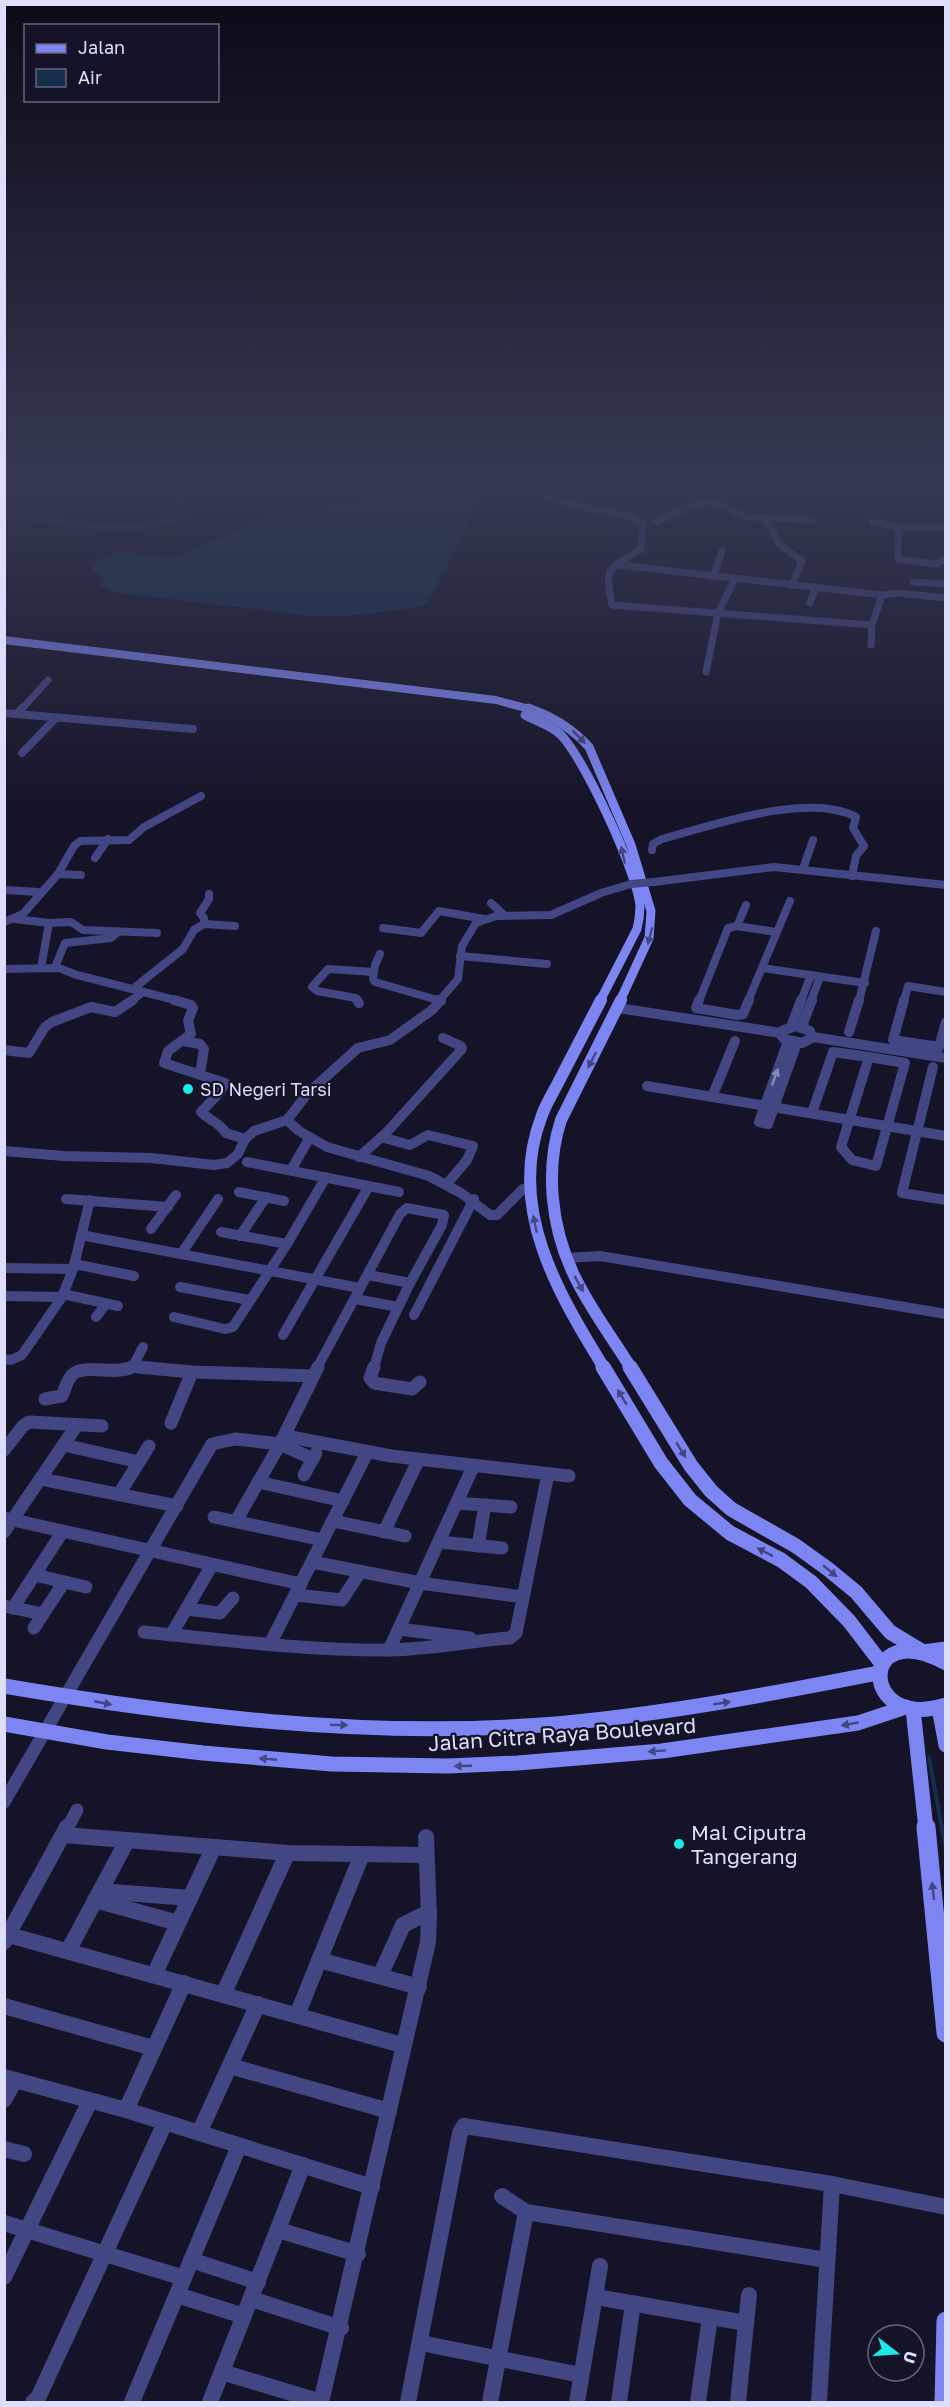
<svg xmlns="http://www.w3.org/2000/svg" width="950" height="2407" font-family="'Golos Text',sans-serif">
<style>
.water{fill:#142e4b}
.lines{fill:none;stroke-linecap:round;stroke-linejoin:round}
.stream-far1{stroke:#142e4b;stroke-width:4}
.stream{stroke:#142e4b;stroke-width:4.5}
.river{fill:#142e4b;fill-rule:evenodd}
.street-far4{stroke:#424683;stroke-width:7}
.street-far3{stroke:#424683;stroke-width:8}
.street-far2{stroke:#424683;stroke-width:10}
.street-far1{stroke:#424683;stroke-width:13}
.street{stroke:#424683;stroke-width:16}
.secondary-far4{stroke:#7d85f3;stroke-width:8}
.secondary-far3{stroke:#7d85f3;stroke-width:9}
.secondary-far2{stroke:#7d85f3;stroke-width:12}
.secondary-far1{stroke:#7d85f3;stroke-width:15}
.secondary{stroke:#7d85f3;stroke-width:19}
.street-bridge{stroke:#424683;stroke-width:8}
.oneway{fill:#444683}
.oneway2{fill:#888ab9}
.poi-dot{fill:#1be9ea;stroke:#151328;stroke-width:2}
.labels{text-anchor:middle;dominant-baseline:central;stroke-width:4.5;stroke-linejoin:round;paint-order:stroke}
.poi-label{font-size:18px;fill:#dedefc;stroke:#151328;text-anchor:start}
.near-street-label{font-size:21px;fill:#dedefc;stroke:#151328}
.near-poi-label{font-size:21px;fill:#dedefc;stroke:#151328;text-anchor:start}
</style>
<rect width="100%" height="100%" fill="#151328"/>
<!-- water -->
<polygon class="water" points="419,477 494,477 502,481 502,484 481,500 474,510 429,601 421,607 348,616 312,616 118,593 101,586 100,583 105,579 90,568 104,557 121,552 175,557 283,511 376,497"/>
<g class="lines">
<!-- stream-far1 -->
<polyline class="stream-far1" points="929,1757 942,1829"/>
<!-- stream -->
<polyline class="stream" points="942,1827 946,1848"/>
<!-- river -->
<path class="river" d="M152,477H162L191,505L190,518C126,543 70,524 4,519V513C64,517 123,536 181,514L182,508Z"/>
<!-- street-far4 -->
<g class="street-far4">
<path d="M511,477L555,501L631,517L643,525L641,549C608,571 604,564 612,605L872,625L882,595"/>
<polyline points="765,518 779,544 802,561 792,585"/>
<polyline points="656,522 691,506 706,503 723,505 746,517 812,520"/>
<polyline points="873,522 899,527"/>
<polyline points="946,527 899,527 898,559 936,564 946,559"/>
<polyline points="620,565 882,595 897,593 946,598"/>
<polyline points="713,577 722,551"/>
<polyline points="913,582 946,584"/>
<polyline points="810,603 816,587"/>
<polyline points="871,645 872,625"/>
<polyline points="706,672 718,613 735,578"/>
<polyline points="21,710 48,680"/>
</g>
<!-- street-far3 -->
<g class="street-far3">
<polyline points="4,713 193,729"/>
<polyline points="17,714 22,708"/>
<polyline points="22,753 56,718"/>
<path d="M652,850L653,844L662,839C711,826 809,791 856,817L853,828L864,846L856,856L852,876"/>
<polyline points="95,858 108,839"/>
<polyline points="803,869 813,840"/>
<polyline points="58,874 81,875"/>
<polyline points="654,882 774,867 946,885"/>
<polyline points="4,890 39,892"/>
<polyline points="491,903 504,915"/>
<polyline points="15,919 49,923 71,922 83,930 157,933"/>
<polyline points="4,922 23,914 58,874 74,846 80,841 129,840 144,827 201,796"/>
<polyline points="204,924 204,918 200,913 209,899 209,894"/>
<polyline points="737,926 746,905"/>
<polyline points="383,928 421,933 439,911 484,919"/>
<polyline points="380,954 375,965 373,979 375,982 441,1001"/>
<polyline points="460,956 547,964"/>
<polyline points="55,967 65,943 111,938 117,933"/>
<polyline points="41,968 49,923"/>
<polyline points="762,968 865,983"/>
<polyline points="4,969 59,968 77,975 179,1001"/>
<polyline points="134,988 183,949 194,930 204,924 235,926"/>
<polyline points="131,1001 143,992"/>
<polyline points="358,1001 356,998 317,991 312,987 328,969 374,972"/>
<polyline points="439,1001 458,979 462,946 476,923 496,916 551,915 601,893 631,884"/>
<polyline points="699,1001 728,928 737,926 776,932"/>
<polyline points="748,1001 790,901"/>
<polyline points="801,1001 811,975"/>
<polyline points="811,1001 820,977"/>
<polyline points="859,1001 876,931"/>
<polyline points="904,1001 908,986 946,992"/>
</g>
<!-- street-far2 -->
<g class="street-far2">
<path d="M174,1000L191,1005L193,1008L188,1021L191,1034L168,1051L164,1063L225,1083L220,1092L201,1112C210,1121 219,1122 226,1133L245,1139"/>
<polyline points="357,1000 359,1003"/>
<polyline points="437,1000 441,1001"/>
<polyline points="699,1000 696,1008 737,1015 743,1014 749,1000"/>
<polyline points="904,1000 893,1040 939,1047 946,1022"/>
<polyline points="618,1008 781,1033"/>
<polygon points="795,1026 810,1031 812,1038 802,1043 784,1039 781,1035 782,1031"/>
<polyline points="791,1027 801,1000"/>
<polyline points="804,1027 803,1023 812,1000"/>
<polyline points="849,1032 859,1000"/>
<polyline points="813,1037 946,1058"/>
<polyline points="183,1041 200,1044 204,1049 200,1074"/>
<polyline points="788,1041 759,1122 768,1124 797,1043"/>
<polyline points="4,1050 29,1053 45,1027 52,1022 91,1007 115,1012 133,1000"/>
<polygon points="869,1057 905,1063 876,1166 852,1160 841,1147"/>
<polyline points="933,1067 902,1193 946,1200"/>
<polyline points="647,1086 946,1136"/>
<polyline points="712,1097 735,1041"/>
<polyline points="812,1113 833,1052 869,1057"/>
<polyline points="287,1120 299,1131 327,1147 429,1176 461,1193 490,1215 497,1215 523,1189 529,1188"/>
<polyline points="381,1137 410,1145 428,1135 473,1146 467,1160 446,1185"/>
<polyline points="4,1151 64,1156 151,1158 214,1165 227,1163 238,1154 245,1139 254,1131 287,1120 308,1093 358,1048 390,1040 432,1010 441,1000"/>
<polyline points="359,1157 386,1133 462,1049 461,1046 443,1038"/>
<polyline points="247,1162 399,1192"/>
<polyline points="291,1170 309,1139"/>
<polyline points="239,1192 284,1201"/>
<polyline points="66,1199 168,1207"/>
<polyline points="151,1229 176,1195"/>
<polyline points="221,1232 287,1244"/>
<polyline points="81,1235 360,1288"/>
<polyline points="240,1236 266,1197"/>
<polyline points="181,1254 218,1199"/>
<polyline points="566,1258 600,1256 946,1314"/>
<polyline points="74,1264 134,1276"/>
<polyline points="4,1268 73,1269"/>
<polyline points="180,1287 249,1300"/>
<polyline points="63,1294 118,1306"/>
<polyline points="4,1296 62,1297"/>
<polyline points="355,1299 398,1307"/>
<polyline points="414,1315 474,1199"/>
<polyline points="96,1317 106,1304"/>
<polyline points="174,1317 225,1329 233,1327 287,1244 326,1177"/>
<polyline points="283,1335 369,1186"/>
<polyline points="143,1347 133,1366 153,1368"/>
<polyline points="4,1359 11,1360 22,1355 62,1297 73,1269 90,1200"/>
<polyline points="129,1368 133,1366"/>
<polyline points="317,1368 400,1214 407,1208 444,1215 442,1225 410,1283 368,1275"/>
<polyline points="374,1368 381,1343 410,1283"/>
</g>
<!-- street-far1 -->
<g class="street-far1">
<polyline points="138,1367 192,1372 313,1376"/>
<polyline points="374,1367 370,1378 374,1383 412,1389 420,1382"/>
<path d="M45,1399L62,1396C65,1389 67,1380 72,1375C84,1363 115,1376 132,1367"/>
<polyline points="171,1423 192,1372"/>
<polyline points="285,1436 391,1456 569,1476"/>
<polyline points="64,1445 139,1462"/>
<polyline points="4,1450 23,1426 29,1422 102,1426"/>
<polyline points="304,1475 316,1453"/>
<polyline points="41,1479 177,1506"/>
<polyline points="258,1482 343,1501"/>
<polyline points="119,1494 149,1446"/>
<polyline points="457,1503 511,1507"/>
<polyline points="214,1517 323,1540"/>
<polyline points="4,1518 301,1584"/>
<polyline points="236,1521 280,1444 313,1459"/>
<polyline points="333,1521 405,1536"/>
<polyline points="4,1532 77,1425"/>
<polyline points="384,1532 418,1461"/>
<polyline points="439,1542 502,1548"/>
<polyline points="478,1546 485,1505"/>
<polyline points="312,1562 420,1583 523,1597"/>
<polyline points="35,1575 86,1587"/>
<polyline points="296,1595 342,1600 360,1572"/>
<polyline points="4,1606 43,1614"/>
<polyline points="13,1608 63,1531"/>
<polyline points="186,1609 220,1613 233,1598"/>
<polyline points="34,1628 64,1582"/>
<polyline points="399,1629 470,1638"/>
<path d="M144,1632C226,1640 309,1651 391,1650C431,1649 470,1641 510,1638L516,1633L548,1474"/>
<polyline points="171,1635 212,1565"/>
<polyline points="270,1644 367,1453"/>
<polyline points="389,1650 473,1467"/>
<polyline points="4,1802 212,1444 235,1439 280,1444 318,1367"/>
<polyline points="67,1829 77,1810"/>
</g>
<!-- street -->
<g class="street">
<polyline points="64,1835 289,1853 425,1855"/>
<polyline points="100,1891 190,1898"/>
<polyline points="95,1900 178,1923"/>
<polyline points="9,1935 402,2045"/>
<polyline points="4,1942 67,1827"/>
<polyline points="68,1951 127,1841"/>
<polyline points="319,1960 419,1987"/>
<polyline points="154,1975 213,1849"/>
<polyline points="380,1976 403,1925 429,1912"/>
<polyline points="223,1995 287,1854"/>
<polyline points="4,2006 153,2048"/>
<polyline points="297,2015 361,1857"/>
<polyline points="230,2066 389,2111"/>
<polyline points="4,2077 126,2110 372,2187"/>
<polyline points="4,2100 15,2080"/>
<polyline points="126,2110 184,1983"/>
<polyline points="199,2133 258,2004"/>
<polyline points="4,2149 24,2154"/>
<polyline points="502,2196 526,2212 827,2260"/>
<polyline points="4,2223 184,2278"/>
<polyline points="278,2230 358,2254"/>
<polyline points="191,2260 258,2282"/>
<polyline points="4,2277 90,2101"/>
<polyline points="177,2295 244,2316"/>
<polyline points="596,2297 746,2323"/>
<polyline points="251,2299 341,2328"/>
<polyline points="421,2343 581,2375"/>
<polyline points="222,2372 321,2402"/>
<polyline points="33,2402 38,2398 165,2123"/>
<polyline points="132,2402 239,2146"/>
<polyline points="210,2402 303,2165"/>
<polyline points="321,2402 428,1942 429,1916 426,1837"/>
<polyline points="408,2402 460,2133 464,2126 832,2184 946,2207"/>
<polyline points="490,2402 526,2212"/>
<polyline points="577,2402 600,2266"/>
<polyline points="619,2402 633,2303"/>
<polyline points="698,2402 710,2317"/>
<polyline points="738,2402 749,2295"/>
<polyline points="819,2402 832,2184"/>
</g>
<!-- secondary-far4 -->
<polyline class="secondary-far4" points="4,640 496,700 533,710"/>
<!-- secondary-far3 -->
<g class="secondary-far3">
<path d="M528,708C552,716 572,728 589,747L631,845L651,911L649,938L620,1001"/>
<path d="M525,715C536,721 553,726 561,735C585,760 637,872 640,906C640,914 639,921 637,929L600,1001"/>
</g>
<!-- secondary-far2 -->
<g class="secondary-far2">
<path d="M601,1000C587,1027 573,1054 559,1081C553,1093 545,1105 541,1118C507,1208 558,1293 604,1368"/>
<path d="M621,1000L561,1120C545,1169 551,1226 573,1273C588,1306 612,1337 631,1368"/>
</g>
<!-- secondary-far1 -->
<g class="secondary-far1">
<polyline points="603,1367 661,1463 690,1500 730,1533 781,1560 811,1582 849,1621 882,1664"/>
<polyline points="630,1367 691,1466 711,1491 731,1509 796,1546 828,1569 856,1592 890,1632 923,1652 946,1649"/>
<path d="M946,1663C858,1614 858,1733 946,1705"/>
<path d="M4,1686C181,1716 362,1738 542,1725C655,1716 766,1695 878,1673"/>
<polyline points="939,1708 946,1745"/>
<polyline points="913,1709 926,1829"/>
<polyline points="4,1724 107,1742 203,1753 332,1764 448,1766 518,1763 662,1751 858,1723 906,1707"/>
</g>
<!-- secondary -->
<g class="secondary">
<polyline points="926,1827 946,2033"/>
<polyline points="944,2402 946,2321"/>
</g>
<!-- street-bridge -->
<polyline class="street-bridge" points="631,884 654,882"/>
</g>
<!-- one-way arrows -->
<defs><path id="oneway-solid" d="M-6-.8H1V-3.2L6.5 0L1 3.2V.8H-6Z" transform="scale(1.5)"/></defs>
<g class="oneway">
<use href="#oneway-solid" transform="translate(579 737) rotate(45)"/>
<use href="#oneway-solid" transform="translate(623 855) rotate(-102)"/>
<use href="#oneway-solid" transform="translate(650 936) rotate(104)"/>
<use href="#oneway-solid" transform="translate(592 1060) rotate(117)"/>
<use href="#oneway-solid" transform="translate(535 1224) rotate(-101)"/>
<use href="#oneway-solid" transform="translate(579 1284) rotate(61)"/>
<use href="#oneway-solid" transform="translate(622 1397) rotate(-121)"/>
<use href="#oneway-solid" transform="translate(681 1450) rotate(58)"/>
<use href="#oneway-solid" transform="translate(765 1552) rotate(-153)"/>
<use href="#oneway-solid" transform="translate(830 1571) rotate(39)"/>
<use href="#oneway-solid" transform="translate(103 1703) rotate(11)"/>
<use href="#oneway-solid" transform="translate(722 1703) rotate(-9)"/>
<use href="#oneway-solid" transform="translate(850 1724) rotate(170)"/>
<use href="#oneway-solid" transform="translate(339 1725) rotate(1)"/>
<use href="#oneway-solid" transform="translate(657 1751) rotate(176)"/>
<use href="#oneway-solid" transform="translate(268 1759) rotate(-175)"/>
<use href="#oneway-solid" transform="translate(463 1766) rotate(178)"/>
<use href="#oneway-solid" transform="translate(933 1891) rotate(-97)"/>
</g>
<use class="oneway2" href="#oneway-solid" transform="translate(775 1077) rotate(-70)"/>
<!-- sky -->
<linearGradient id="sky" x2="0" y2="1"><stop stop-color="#0c0a16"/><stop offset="0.59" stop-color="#353953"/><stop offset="1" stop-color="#353953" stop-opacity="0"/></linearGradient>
<rect width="950" height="814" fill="url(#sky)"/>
<!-- markers -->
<g class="poi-dot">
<circle cx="188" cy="1089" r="6"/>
<circle cx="679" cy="1844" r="6"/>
</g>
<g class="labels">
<!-- poi labels -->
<g class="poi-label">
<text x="200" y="1089">SD Negeri Tarsi</text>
</g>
<!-- near-street labels -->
<g class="near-street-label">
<text transform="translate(562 1734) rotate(-4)">Jalan Citra Raya Boulevard</text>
</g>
<!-- near-poi labels -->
<g class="near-poi-label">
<text x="691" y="1832">Mal Ciputra<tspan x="691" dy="24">Tangerang</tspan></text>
</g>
</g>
<!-- border -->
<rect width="950" height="2407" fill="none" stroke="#dedefc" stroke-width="12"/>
<!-- legend -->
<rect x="24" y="24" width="195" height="78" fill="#151328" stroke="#65647d" stroke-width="1.5"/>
<rect x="36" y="44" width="30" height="9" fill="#7d85f3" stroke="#65647d" stroke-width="1.5"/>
<text x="78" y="54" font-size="18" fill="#dedefc">Jalan</text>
<rect x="36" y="69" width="30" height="18" fill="#142e4b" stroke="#65647d" stroke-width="1.5"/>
<text x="78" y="84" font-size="18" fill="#dedefc">Air</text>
<!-- north arrow -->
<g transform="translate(896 2353) rotate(107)"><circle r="28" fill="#151328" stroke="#65647d" stroke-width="1.5"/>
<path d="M0-4.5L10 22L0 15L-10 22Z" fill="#1be9ea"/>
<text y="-9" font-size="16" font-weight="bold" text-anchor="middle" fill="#dedefc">U</text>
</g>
</svg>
